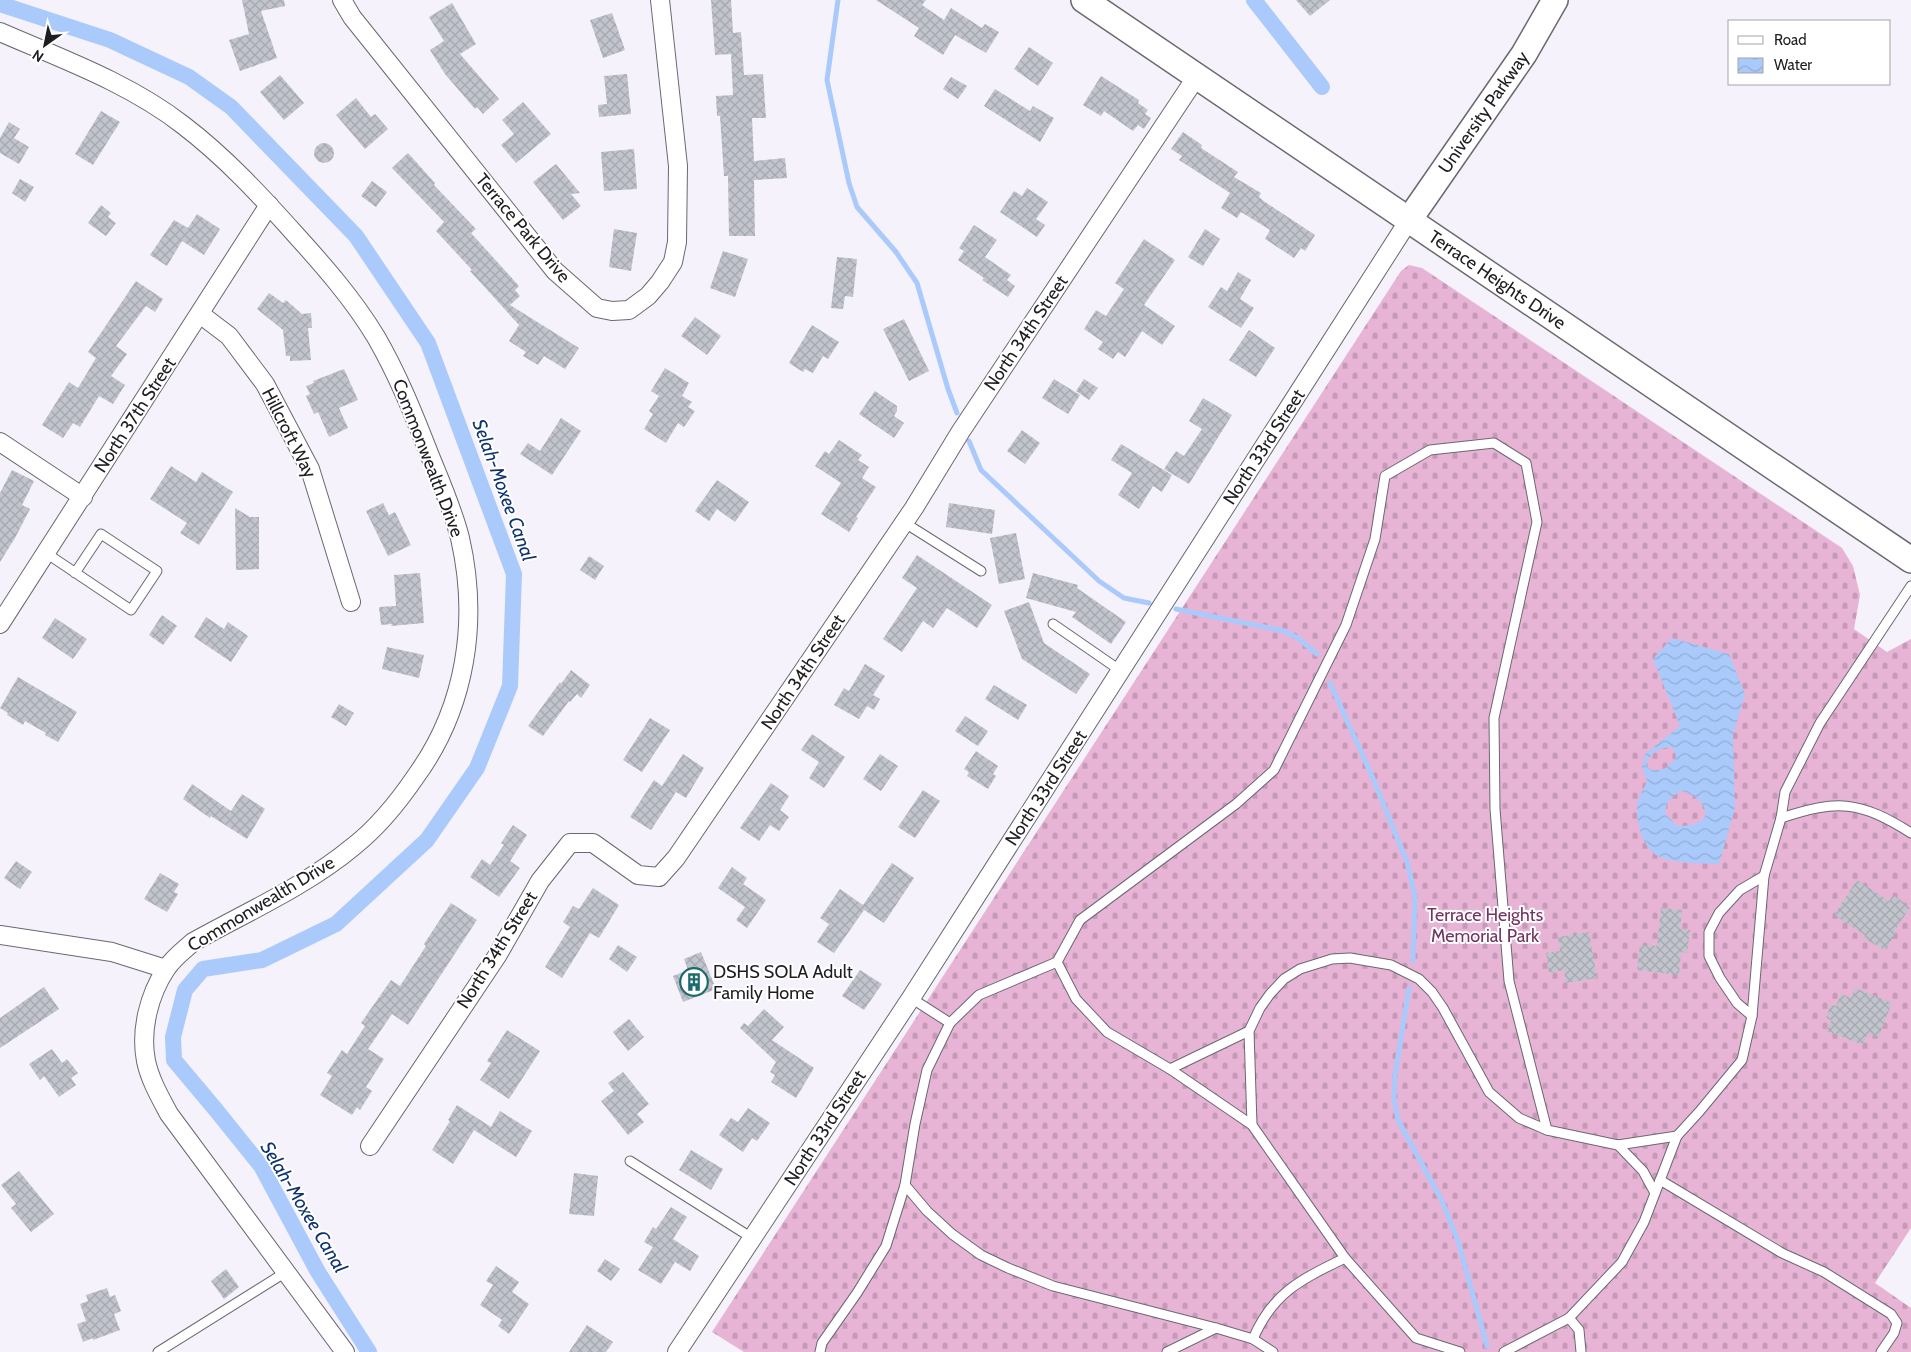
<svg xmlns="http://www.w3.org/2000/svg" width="1911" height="1352" font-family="Cabin,sans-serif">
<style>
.cemetery{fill:url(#cemetery-stones)}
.water{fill:url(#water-waves);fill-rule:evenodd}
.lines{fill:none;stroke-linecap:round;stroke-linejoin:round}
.stream{stroke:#aacafb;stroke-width:5}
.canal{stroke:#aacafb;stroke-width:16}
.building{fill:url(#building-cross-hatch)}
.service-casing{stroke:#6b6871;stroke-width:11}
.minor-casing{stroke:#6b6871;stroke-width:20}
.secondary-casing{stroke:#6b6871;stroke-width:28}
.service{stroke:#fff;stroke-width:9}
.minor{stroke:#fff;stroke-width:18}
.secondary{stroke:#fff;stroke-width:25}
.labels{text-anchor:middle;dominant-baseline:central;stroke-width:4;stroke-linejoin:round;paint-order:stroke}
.street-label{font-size:18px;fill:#1e1d21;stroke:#fff}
.park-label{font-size:18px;fill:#743462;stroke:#fff}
.poi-label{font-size:18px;fill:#1e1d21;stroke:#fff;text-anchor:start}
.water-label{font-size:19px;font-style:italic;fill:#0f346d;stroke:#fff}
</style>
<defs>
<pattern id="cemetery-stones" width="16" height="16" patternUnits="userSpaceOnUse" patternTransform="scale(1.25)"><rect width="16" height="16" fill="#e7b4d6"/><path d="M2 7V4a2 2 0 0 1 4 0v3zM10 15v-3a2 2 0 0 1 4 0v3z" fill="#c69ab7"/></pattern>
<pattern id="water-waves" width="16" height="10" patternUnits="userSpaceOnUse" patternTransform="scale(1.25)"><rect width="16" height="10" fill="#aacafb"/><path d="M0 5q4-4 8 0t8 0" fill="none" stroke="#92add7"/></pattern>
<pattern id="building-cross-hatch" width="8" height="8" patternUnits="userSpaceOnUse" patternTransform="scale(1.25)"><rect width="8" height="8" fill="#c2c4cd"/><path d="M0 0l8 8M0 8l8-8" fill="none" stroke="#a6a8b0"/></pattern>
</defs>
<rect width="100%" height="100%" fill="#f5f2fb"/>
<!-- cemetery -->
<polygon class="cemetery" points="1409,265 1422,268 1842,548 1853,566 1860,595 1854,629 1887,652 1911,639 1911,1228 1875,1283 1911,1308 1911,1352 744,1352 712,1332 1401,271"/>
<!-- water -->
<path class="water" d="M1672,638L1729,654L1745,694L1733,735L1735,808L1719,864C1700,863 1677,864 1660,857C1643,849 1636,824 1637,806C1637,798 1644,789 1647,781L1642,767L1645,754L1680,726L1653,659ZM1670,747L1673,748L1676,756C1669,768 1664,771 1650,770L1646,764C1651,752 1658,749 1670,747ZM1681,791C1691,792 1711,806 1704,818C1699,825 1686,826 1678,826L1666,815C1664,803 1672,796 1681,791Z"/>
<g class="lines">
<!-- stream -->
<g class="stream">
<polyline points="838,0 827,80 849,183 857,207 896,252 917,283 948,389 957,413"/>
<polyline points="969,441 981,470 1099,581 1124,598 1149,603"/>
<polyline points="1176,609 1284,631 1298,638 1317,654"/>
<polyline points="1330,683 1372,776 1407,862 1415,896 1413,961"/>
<polyline points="1409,988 1395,1075 1394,1098 1398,1120 1442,1201 1458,1241 1487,1346"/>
</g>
<!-- canal -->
<g class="canal">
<polyline points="1254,0 1322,87"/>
<polyline points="0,4 110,40 189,77 231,107 356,236 428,343 514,574 510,686 477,768 427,840 336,924 262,960 203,969 185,990 173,1037 174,1060 216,1110 261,1166 318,1272 369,1352"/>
</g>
</g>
<!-- building -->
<g class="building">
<polygon points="242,0 284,0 285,6 261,11 277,58 240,71 229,40 249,34"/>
<polygon points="711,0 731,0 733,33 741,32 744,75 763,74 766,118 752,118 754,161 785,158 787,178 754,180 755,236 729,236 728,176 724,176 720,116 717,116 716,96 733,95 731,54 715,55"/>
<polygon points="876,0 926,0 922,5 944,20 951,8 982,28 985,24 999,32 986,53 955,35 943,55 914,36 919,28"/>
<polygon points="1296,0 1330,0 1310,16"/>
<polygon points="452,3 476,44 460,54 499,99 483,114 477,107 475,109 445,74 430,50 444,41 429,17"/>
<polygon points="612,13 625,50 603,58 590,20"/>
<polygon points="1029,47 1053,63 1038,86 1014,69"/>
<polygon points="627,74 631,114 599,117 598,105 607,104 604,76"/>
<polygon points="280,75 304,103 284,120 260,92"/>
<polygon points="1101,76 1139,100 1138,103 1148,110 1145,114 1151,118 1144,129 1138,125 1133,131 1104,111 1101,116 1083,105"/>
<polygon points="951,77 967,86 958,99 943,89"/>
<polygon points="995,89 1030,111 1033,106 1054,118 1040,142 984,106"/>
<polygon points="356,98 371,117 375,114 388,129 365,149 336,115"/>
<polygon points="523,102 551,134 516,163 501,145 514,134 502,120"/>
<polygon points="101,111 120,122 93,165 75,154"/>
<polygon points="9,122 20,129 14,138 29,147 19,164 0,153 0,138"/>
<polygon points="1183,132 1202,145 1201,148 1238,172 1234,177 1261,193 1259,197 1265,202 1315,235 1305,251 1301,248 1294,258 1265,239 1270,230 1241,212 1237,218 1221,208 1230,193 1179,160 1182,156 1171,149"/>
<circle cx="324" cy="153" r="10"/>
<polygon points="634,149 637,189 604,191 601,152"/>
<polygon points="408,153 435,183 434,185 476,229 471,233 519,286 515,290 520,296 510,305 579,348 565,369 544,356 538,365 523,356 526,352 509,341 519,325 470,271 472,270 436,231 444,222 392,168"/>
<polygon points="556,164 580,193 571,194 581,206 563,220 533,182"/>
<polygon points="20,179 34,187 25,202 12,193"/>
<polygon points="372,181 387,192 376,207 361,196"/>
<polygon points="1027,188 1048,202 1036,219 1045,225 1037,237 1000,212 1014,191 1022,196"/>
<polygon points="101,205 111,213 108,217 116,223 106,236 88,223"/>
<polygon points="197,214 220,229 204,255 182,241 167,266 150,255 174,220 188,228"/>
<polygon points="974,225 997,240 985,257 1011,275 1007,280 1015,286 1008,297 982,280 984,278 958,260 964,251 959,248"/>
<polygon points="614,229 637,233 631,271 609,267"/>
<polygon points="1205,229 1220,239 1203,266 1188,257"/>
<polygon points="1144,239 1175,260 1144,305 1175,326 1162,345 1142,331 1125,357 1118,352 1113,359 1098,349 1103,342 1084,329 1096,310 1106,316 1124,289 1115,283"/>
<polygon points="723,251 748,259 735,297 710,288"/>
<polygon points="837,257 857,259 853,297 845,296 843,309 831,308"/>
<polygon points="1238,272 1251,280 1240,299 1254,308 1241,328 1208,307 1221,287 1227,291"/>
<polygon points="136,281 163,299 155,312 146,306 116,346 127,354 111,376 125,385 113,404 99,396 80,427 73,423 63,438 42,425 69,382 78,388 96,358 88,352"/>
<polygon points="269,293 283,303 286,300 302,314 311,313 312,328 308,328 311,360 290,361 290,356 286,356 283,330 257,309"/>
<polygon points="695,317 721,336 707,355 681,336"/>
<polygon points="904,319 929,371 909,381 883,329"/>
<polygon points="812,325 839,342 828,359 823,356 813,373 805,369 803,372 789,363"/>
<polygon points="1249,330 1275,348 1256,377 1229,360"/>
<polygon points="665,368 689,383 682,396 692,402 688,407 695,411 684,427 678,423 666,443 644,429 653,414 649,411 659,396 651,391"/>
<polygon points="344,369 358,400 339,408 348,428 329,437 318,412 314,414 306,396 310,394 306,386 314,383 313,381"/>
<polygon points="1054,379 1080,395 1068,414 1042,398"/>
<polygon points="1084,379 1098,388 1089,400 1076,391"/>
<polygon points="875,391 897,406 897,411 894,416 904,423 894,438 859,414"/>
<polygon points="1203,398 1232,415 1189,484 1164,469 1176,451 1184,456 1202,429 1189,421"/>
<polygon points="561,418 581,431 552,475 520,454 528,443 540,451"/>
<polygon points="1022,430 1040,443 1025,464 1007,451"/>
<polygon points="839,440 862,455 858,460 869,467 862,478 876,487 856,517 858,518 849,532 821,514 841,483 815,466 825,451 829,454"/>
<polygon points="1121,444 1172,475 1162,492 1153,486 1139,509 1118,495 1132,473 1111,460"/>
<polygon points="171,466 196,482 202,472 233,492 199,545 180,533 187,523 150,499"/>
<polygon points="12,470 34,481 22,505 30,509 15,538 0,562 0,493"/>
<polygon points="717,480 749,502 735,522 717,509 709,521 695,511"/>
<polygon points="383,503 389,515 395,512 411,545 388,556 366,511"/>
<polygon points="949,503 995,510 992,534 946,527"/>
<polygon points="235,508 250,517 259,517 259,569 236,570"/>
<polygon points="1016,533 1025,579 999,584 990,538"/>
<polygon points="917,555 992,605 977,628 947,608 933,628 923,621 902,652 883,639 917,588 902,578"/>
<polygon points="589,556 604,566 595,580 580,570"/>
<polygon points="420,573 424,623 391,626 392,624 381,625 379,607 396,606 394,575"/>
<polygon points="1033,573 1078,585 1077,588 1126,622 1111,644 1072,617 1076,612 1026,598"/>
<polygon points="1029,602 1044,643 1090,674 1076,694 1022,659 1004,611"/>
<polygon points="162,615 177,626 163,645 149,635"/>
<polygon points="206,617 224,629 228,622 248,636 231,662 194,637"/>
<polygon points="55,618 87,639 73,659 42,638"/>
<polygon points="387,647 424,655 419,678 382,669"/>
<polygon points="865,664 885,676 873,695 880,699 874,710 867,706 859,719 834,705 844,688 849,691"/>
<polygon points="571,670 590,685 581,698 577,694 570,702 569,701 543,736 528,726 560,682 561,684"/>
<polygon points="18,677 77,712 58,742 45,735 46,733 25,721 23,725 7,715 8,713 0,708"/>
<polygon points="994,685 1027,705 1018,720 985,699"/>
<polygon points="339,704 354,713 346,726 331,717"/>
<polygon points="965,716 988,731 978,746 955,731"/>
<polygon points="650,718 670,730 642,772 623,760"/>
<polygon points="812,734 845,757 824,788 809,778 819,762 801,750"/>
<polygon points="976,751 998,766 993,774 996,776 988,789 967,776 969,772 964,769"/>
<polygon points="683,754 704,768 686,798 676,792 651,830 630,817 654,780 662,786"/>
<polygon points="880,754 898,766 881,791 863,779"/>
<polygon points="771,783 789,796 780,810 789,817 779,831 770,825 759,841 740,828"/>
<polygon points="192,784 231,811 242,794 265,809 247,839 211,816 210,818 183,799"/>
<polygon points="923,790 940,801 915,838 898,827"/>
<polygon points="513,825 527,835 510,861 520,868 499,897 470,877 482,859 490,865 504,845 501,843"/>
<polygon points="16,861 32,872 20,889 4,878"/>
<polygon points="892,863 914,878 884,923 864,910 834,953 817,942 829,924 820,918 840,889 863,905"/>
<polygon points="732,867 747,878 743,884 766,900 747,928 736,920 745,907 718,888"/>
<polygon points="160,873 179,884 174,892 178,894 167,912 144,899"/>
<polygon points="1857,880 1889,901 1893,895 1910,907 1894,932 1896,933 1885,950 1863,938 1865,935 1834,915"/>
<polygon points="593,888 619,905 599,938 590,933 562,978 545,967 570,927 563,922 573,906 579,909"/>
<polygon points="451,903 477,920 408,1025 392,1014 368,1049 384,1059 366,1087 372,1091 360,1110 357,1107 352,1115 320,1095 332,1076 327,1073 342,1050 347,1054 365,1026 361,1023 391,980 400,986 426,946 424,944"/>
<polygon points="1661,908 1682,910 1680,929 1690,930 1687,953 1681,952 1679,975 1637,970 1640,945 1657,946"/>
<polygon points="1589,932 1597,978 1566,983 1564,970 1549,973 1546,953 1560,951 1558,937"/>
<polygon points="618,945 637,957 627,972 609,959"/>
<polygon points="701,952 716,989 683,1002 673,976 688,970 684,959"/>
<polygon points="860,970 882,984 864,1010 842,996"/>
<polygon points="44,987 59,1009 0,1048 0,1018"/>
<polygon points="1855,988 1892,1003 1878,1038 1868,1033 1863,1045 1827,1031 1831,1020 1826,1018 1831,1004 1836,1006 1841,994 1851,998"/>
<polygon points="764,1009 784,1027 772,1040 814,1068 796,1098 771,1082 775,1075 770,1072 776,1062 740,1028 744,1023 748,1026"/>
<polygon points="629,1019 644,1037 628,1051 613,1032"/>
<polygon points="507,1030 540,1051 509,1099 480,1080 491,1063 487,1061"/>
<polygon points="52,1049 62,1063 67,1059 78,1073 71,1078 76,1085 59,1097 44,1076 40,1080 29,1064"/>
<polygon points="623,1072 649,1104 637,1114 644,1122 628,1135 601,1101 614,1091 608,1083"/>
<polygon points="457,1105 491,1127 500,1111 532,1131 516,1157 474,1130 453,1164 432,1150 450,1121 448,1120"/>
<polygon points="748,1108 770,1123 757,1141 752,1138 743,1152 719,1135 731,1118 738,1122"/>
<polygon points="691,1150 723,1169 711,1190 679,1170"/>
<polygon points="19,1171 54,1214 31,1232 11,1208 16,1204 1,1185"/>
<polygon points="574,1173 598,1176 594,1216 569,1214"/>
<polygon points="671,1207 687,1217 673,1239 699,1256 690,1271 675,1262 661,1284 638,1270 653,1247 644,1242 653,1227 656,1229"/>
<polygon points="605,1259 620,1269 611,1281 597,1271"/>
<polygon points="496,1266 519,1282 512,1292 529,1304 509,1334 498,1326 502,1320 480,1305 493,1285 486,1281"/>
<polygon points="226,1269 239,1287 224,1299 211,1281"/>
<polygon points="107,1288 110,1297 115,1295 121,1311 114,1314 120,1330 93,1340 93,1338 83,1342 77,1324 86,1321 80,1304 88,1301 86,1295"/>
<polygon points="587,1325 613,1342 606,1352 569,1352"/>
</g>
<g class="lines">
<defs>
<g id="service">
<polyline points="905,523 981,571"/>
<polyline points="46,553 131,610 157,571 101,534 75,573"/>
<polyline points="1053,624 1121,671"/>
<path d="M1781,818C1838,799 1860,801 1911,833"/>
<polyline points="1057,962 1080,920 1236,804 1274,770 1346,625 1375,539 1385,476 1430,450 1494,443 1526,463 1537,522 1494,718 1495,809 1509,981 1547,1130 1618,1145 1677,1136"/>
<polyline points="911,998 950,1023 979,995 1057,962 1076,999 1107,1032 1170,1069 1252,1125 1345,1258 1416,1338 1460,1352"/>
<polyline points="1752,1016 1737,1003 1720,978 1709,956 1709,932 1719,913 1740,890 1764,876"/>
<polyline points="1170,1069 1249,1031"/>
<polyline points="1252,1125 1249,1031 1260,1008 1270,994 1284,979 1300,969 1332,959 1350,958 1391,965 1419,979 1432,992 1443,1008 1489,1092 1519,1118 1547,1130"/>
<polyline points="1618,1145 1643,1171 1655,1193"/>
<polyline points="630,1161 752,1238"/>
<polyline points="1660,1180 1782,1253 1824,1272 1891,1314 1897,1323 1894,1333 1881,1352"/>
<polyline points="905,1185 927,1211 952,1234 981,1255 1008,1268 1053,1286 1216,1328 1253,1339 1273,1352"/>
<polyline points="1569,1318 1579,1330 1581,1352"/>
<path d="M1253,1339C1273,1292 1302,1279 1345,1258"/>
<polyline points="158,1352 286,1272"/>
<polyline points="820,1352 822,1343 857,1293 886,1246 905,1185 915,1124 927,1070 950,1023"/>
<polyline points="1167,1352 1216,1328"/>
<polyline points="1504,1352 1569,1318 1622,1262 1644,1222 1677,1136 1699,1112 1742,1060 1752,1016 1764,876 1781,818 1785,792 1820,723 1911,586"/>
</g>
<g id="minor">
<polyline points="342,0 352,17 555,271 597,308 612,311 629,310 648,296 660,282 673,262 677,242 678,166 660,0"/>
<path d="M0,32C62,59 129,83 183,125C225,157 260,195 295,234C324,266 353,299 376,337C398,375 414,415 430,456C441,483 453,510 460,538C479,621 466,707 416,776C399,801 378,827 354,846C306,886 247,912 193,942C184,950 173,958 166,969C149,995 140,1030 146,1061C150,1080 160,1097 169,1114L345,1352"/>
<polyline points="200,314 229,336 265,384 310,469 351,602"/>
<polyline points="0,442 83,497"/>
<polyline points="0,624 269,205"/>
<polyline points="0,935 112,952 166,969"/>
<polyline points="370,1146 497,956 540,881 570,843 593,843 638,875 659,877 676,858 914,508 961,431 1197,76"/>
<polyline points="677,1352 911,998 1409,220"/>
</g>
<g id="secondary">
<path id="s1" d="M1084,0L1911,560"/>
<path id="s2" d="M1409,220L1524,54L1555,0"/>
</g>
</defs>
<!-- service casing -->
<use href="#service" class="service-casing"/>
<!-- minor casing -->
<use href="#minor" class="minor-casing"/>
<!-- secondary casing -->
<use href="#secondary" class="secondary-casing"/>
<!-- service -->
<use href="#service" class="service"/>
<!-- minor -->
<use href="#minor" class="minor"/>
<!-- secondary -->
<use href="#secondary" class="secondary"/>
</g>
<!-- icons -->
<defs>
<symbol id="building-ring" viewBox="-11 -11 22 22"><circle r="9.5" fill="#fff" stroke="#1d6a6d" stroke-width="1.5"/><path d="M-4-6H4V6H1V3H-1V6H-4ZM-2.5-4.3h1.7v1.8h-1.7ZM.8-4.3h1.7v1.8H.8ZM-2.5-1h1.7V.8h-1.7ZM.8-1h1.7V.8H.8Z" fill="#1d6a6d"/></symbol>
</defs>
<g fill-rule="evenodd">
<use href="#building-ring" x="678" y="966" width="32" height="32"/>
</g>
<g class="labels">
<!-- street labels -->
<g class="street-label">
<text stroke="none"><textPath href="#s2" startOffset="131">University Parkway</textPath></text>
<text transform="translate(523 228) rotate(50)">Terrace Park Drive</text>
<text stroke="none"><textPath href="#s1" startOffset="499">Terrace Heights Drive</textPath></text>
<text transform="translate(1026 333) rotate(-56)">North 34th Street</text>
<text transform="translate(135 415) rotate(-57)">North 37th Street</text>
<text transform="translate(289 433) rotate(63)">Hillcroft Way</text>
<text transform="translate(1264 447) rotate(-57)">North 33rd Street</text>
<text transform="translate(428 458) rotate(69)">Commonwealth Drive</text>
<text transform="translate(803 672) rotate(-56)">North 34th Street</text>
<text transform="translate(1046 788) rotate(-57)">North 33rd Street</text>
<text transform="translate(261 904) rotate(-31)">Commonwealth Drive</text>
<text transform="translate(497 950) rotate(-58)">North 34th Street</text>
<text transform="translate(825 1128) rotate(-57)">North 33rd Street</text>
</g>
<!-- park labels -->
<g class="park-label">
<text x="1485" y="915">Terrace Heights<tspan x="1485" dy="21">Memorial Park</tspan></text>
</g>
<!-- poi labels -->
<g class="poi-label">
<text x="713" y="972">DSHS SOLA Adult<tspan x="713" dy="21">Family Home</tspan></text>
</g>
<!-- water labels -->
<g class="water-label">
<text transform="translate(504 490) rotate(70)">Selah-Moxee Canal</text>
<text transform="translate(304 1207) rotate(59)">Selah-Moxee Canal</text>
</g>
</g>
<!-- legend -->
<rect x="1728" y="20" width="162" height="65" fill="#ffffff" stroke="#a5a5a6"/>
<rect x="1738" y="36" width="25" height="8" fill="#ffffff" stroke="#a5a5a6"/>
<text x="1774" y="45" font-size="15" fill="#1e1d21">Road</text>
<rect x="1738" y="58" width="25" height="15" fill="url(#water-waves)" stroke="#a5a5a6"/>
<text x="1774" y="70" font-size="15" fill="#1e1d21">Water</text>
<!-- north arrow -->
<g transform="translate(45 45) rotate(213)" stroke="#ffffff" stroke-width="4" paint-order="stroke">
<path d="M0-4L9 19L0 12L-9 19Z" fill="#1e1d21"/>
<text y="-8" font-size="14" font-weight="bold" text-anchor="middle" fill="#1e1d21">N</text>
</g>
</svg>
